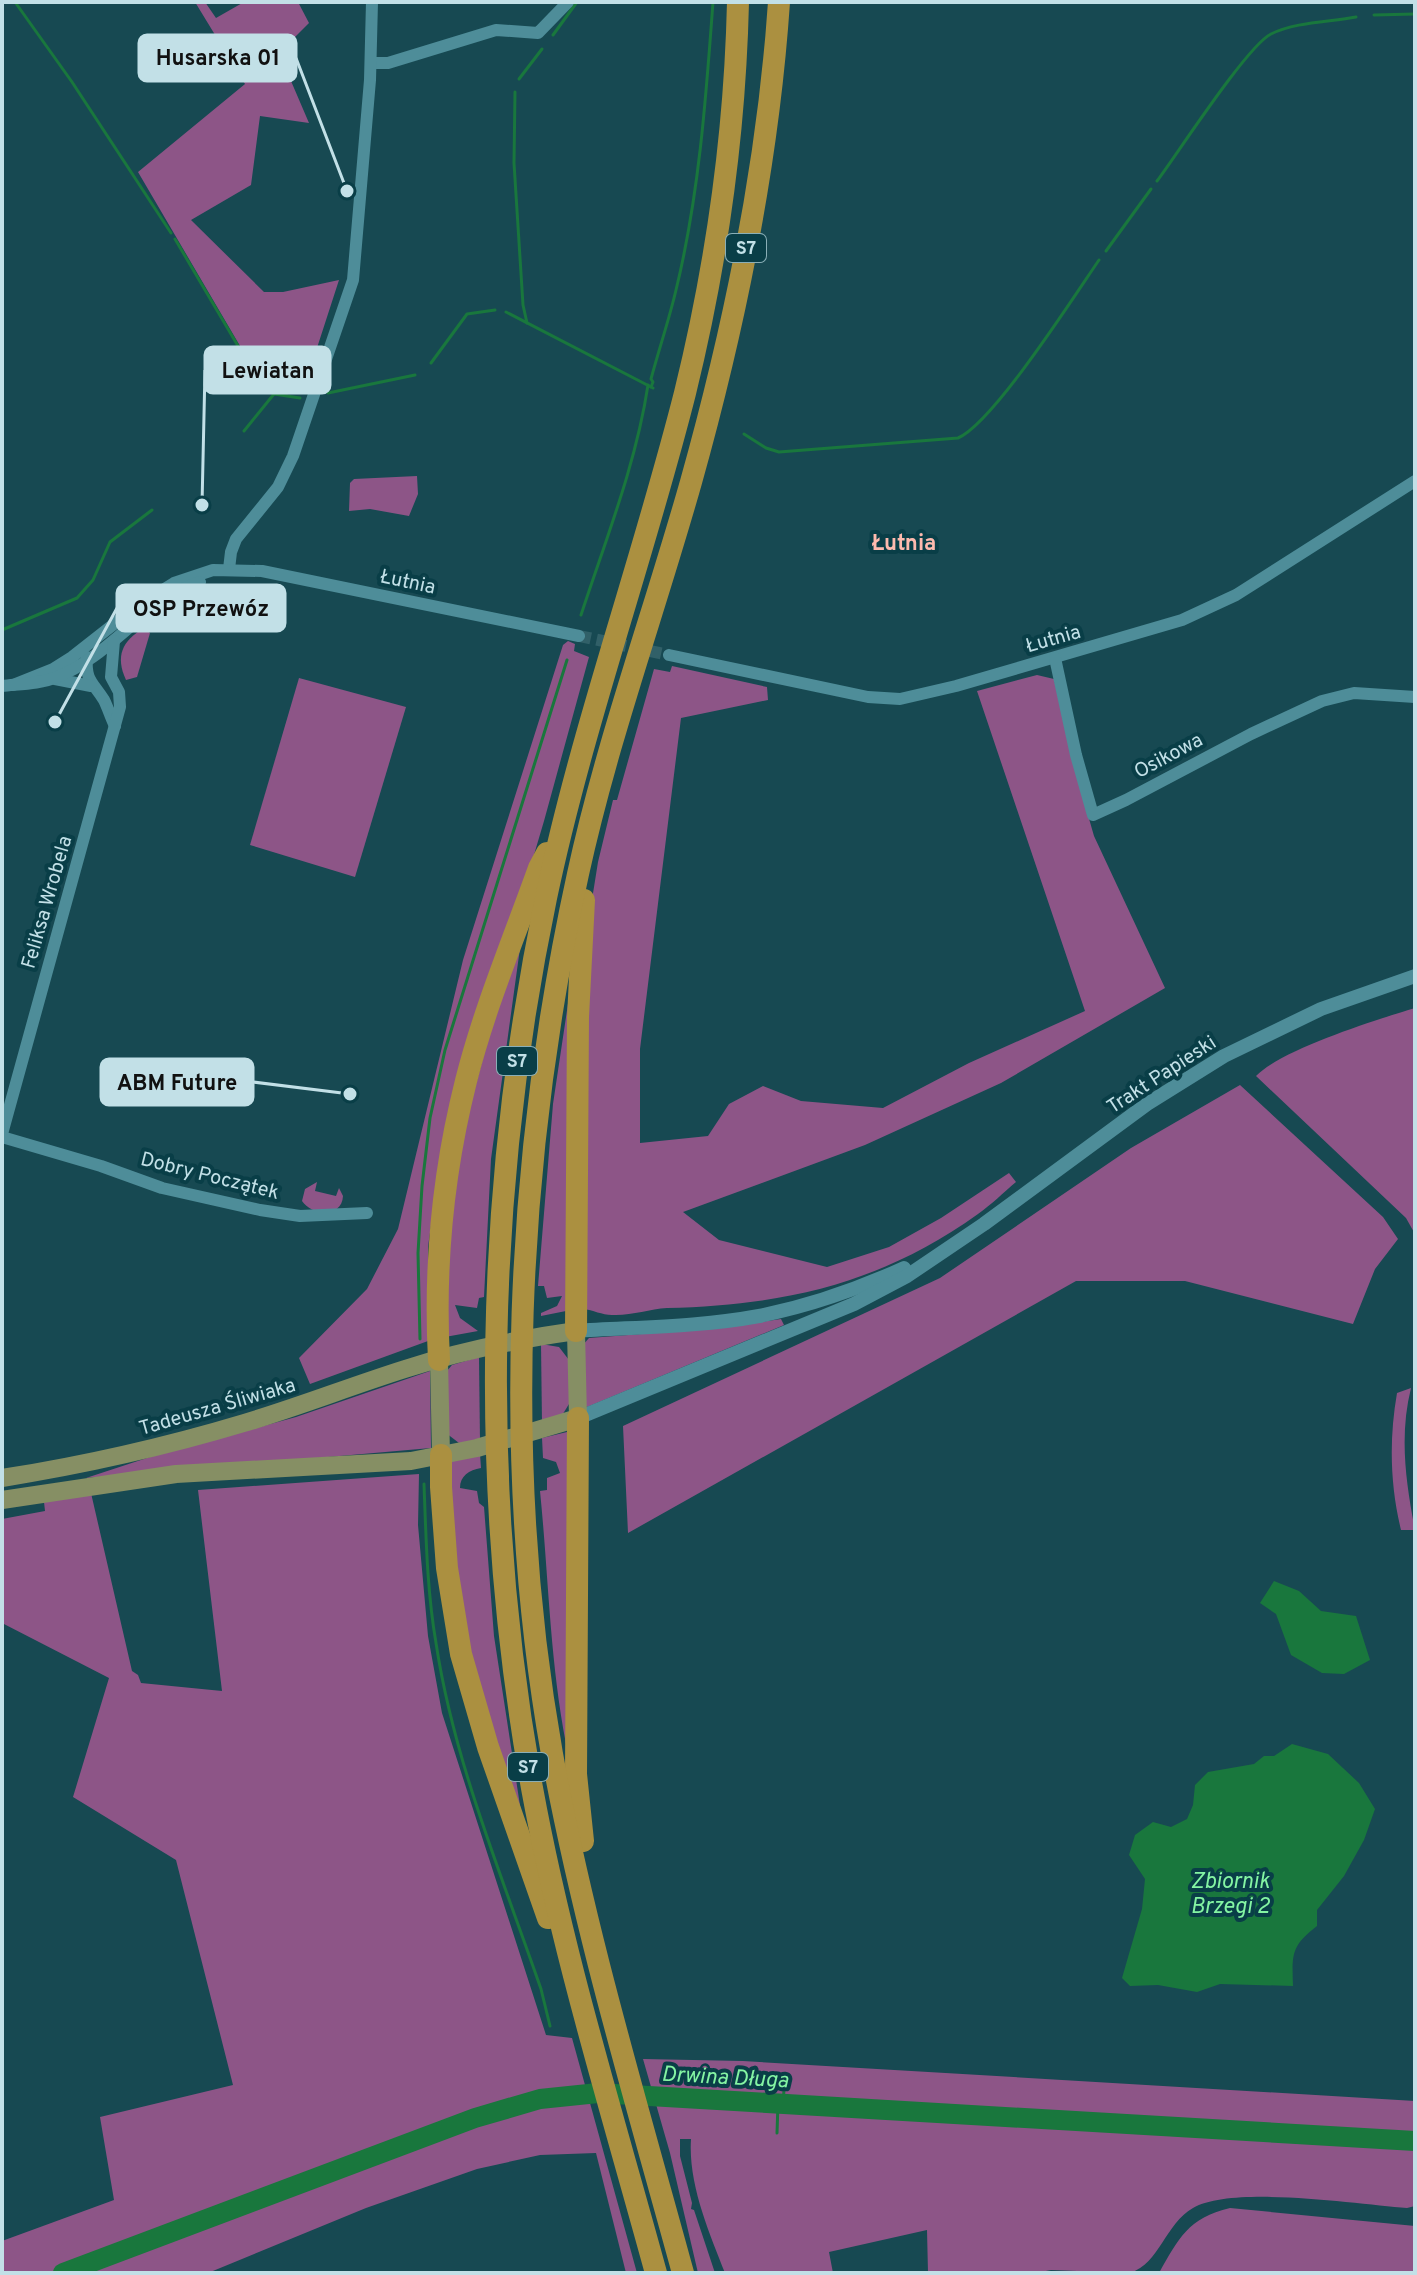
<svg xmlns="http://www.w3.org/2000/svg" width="1417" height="2275" viewBox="0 0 1417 2275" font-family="Overpass,sans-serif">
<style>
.green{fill:#8d5587}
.water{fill:#19773d}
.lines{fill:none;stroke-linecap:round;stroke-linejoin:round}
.stream{stroke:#19773d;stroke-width:3}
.river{stroke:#19773d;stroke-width:20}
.minor-tunnel{stroke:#316068;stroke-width:12;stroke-dasharray:12 6;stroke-linecap:butt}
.minor{stroke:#4e8d99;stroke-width:12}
.tertiary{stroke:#4e8d99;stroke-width:14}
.primary{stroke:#868f64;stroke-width:18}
.motorway{stroke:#ab9040;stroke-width:22}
.labels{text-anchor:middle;stroke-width:8;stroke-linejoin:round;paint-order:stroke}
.shield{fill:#093e47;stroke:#8aafb7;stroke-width:2}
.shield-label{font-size:18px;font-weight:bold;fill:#c2e0e7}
.street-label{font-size:20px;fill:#c2e0e7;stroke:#093e47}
.neighbourhood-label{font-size:22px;font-weight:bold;fill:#fdbaae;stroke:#093e47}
.water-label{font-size:22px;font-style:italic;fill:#84f5a3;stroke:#093e47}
.leader{fill:none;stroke:#c2e0e7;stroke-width:3}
.callout-dot{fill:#c2e0e7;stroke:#093e47;stroke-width:3}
.callout{fill:#c2e0e7;stroke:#c2e0e7;stroke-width:3}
.callout-label{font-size:22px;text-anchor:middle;font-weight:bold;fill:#111}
</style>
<rect width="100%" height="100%" fill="#174952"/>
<g class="green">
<path d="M195,2H205L216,18L244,2H298L309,23L279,53L309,123L260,116L251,185L191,220L264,292H283L339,280L304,388C288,400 271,393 260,380L138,172L245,84Z"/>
<polygon points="417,476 418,494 409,516 370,509 349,511 350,483 354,479"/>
<path d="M144,628L150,633L137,677L126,680C115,656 122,641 144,628Z"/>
<polygon points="568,641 575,644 574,651 589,657 544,821 437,1182 428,1247 428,1341 310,1384 299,1358 367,1289 398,1229 463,960 563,645"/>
<path d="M672,666L767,687L768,700L681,718L640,1049V1143L708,1136L729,1104L763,1086L801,1101L883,1108L969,1063L1085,1011L977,691L1037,675L1054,679L1075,770L1094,836L1165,988L1001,1083L865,1145L683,1212L719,1240L827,1267L889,1247L941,1218L1009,1173L1016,1182C1003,1193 992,1204 978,1214C880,1284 785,1305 667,1308C649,1309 631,1316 612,1315C602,1315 593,1310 583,1309L590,912L598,862L613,800H617L654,669L670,672Z"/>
<polygon points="299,678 406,707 355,877 250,845"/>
<polygon points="521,941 491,1159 484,1297 479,1298 477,1308 455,1305 460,1318 478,1331 445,1337 453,1169 490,1032"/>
<polygon points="572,977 571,1310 541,1316 541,1313 557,1306 562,1296 547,1298 544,1286 538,1286 553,1104"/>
<path d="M1415,1008V1234L1406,1218L1256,1076C1282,1049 1376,1020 1415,1008Z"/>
<polygon points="1240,1085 1383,1217 1398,1239 1375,1269 1353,1324 1185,1281 1076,1281 628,1533 623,1426 940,1278 1131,1148"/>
<path d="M317,1182L315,1191L336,1196L339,1188L343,1196C342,1218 312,1216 302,1201L305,1189Z"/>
<polygon points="781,1319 784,1325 587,1407 582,1405 582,1346 589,1338 720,1328"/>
<polygon points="541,1344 559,1347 569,1360 569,1404 561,1417 542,1424"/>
<polygon points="479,1357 480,1442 459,1443 446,1433 446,1372 452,1365"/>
<polygon points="430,1371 431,1448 86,1478 153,1456 296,1417"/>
<path d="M1411,1388C1399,1436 1406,1483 1415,1530H1401C1390,1485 1389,1439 1397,1393Z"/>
<path d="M567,1432L569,1758C550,1670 549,1580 540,1491L547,1490V1478L560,1473L556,1462L543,1458L542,1438Z"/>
<path d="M480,1454L481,1468C469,1470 460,1476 460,1488L477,1491L479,1503L484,1507L494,1636L523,1825L504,1773L457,1607L448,1462Z"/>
<polygon points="419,1474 418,1525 428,1636 442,1713 546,2035 572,2038 637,2273 626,2273 596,2153 540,2155 477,2169 366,2208 208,2273 2,2273 2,2241 114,2200 100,2117 233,2085 176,1860 73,1797 109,1678 2,1623 2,1519 45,1511 44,1502 91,1493 132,1671 138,1675 141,1683 222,1691 198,1490"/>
<path d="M643,2059L743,2061L1415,2101V2206L1407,2208C1357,2204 1233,2185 1193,2208C1165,2224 1160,2263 1130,2273L1051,2270L1035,2273H928L927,2230L829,2252L833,2273H725C709,2232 688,2184 691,2139H680V2156L692,2203L691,2209L694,2210L715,2273H698L670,2153Z"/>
<path d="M1230,2208L1415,2226V2273H1159C1179,2238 1188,2218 1230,2208Z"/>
</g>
<g class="water">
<polygon points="1274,1581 1299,1591 1321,1611 1356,1616 1370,1660 1344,1674 1322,1673 1291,1655 1276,1614 1260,1603"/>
<path d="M1292,1744L1328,1754L1359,1783L1375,1809L1364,1840L1344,1876L1317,1910V1926C1291,1946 1292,1954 1293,1986L1220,1984L1197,1992L1158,1985L1130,1986L1122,1978L1142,1909L1145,1879L1129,1855L1135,1835L1153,1822L1171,1827L1187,1819L1193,1805L1195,1785L1208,1772L1254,1764L1264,1756H1274Z"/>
</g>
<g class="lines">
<g class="stream">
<polyline points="15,2 72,82 171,233"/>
<polyline points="2,3 6,2"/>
<polyline points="1374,15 1415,14"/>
<polyline points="553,35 577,2"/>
<polyline points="519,79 542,49"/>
<polyline points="515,92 514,163 523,305 527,323"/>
<path d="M1157,181C1178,153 1247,46 1271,34C1295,22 1329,22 1356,17"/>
<polyline points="175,239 261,385 274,394 300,398"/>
<polyline points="1106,251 1151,189"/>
<polyline points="506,312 653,388"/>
<polyline points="431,363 467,314 495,310"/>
<path d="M651,387L653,382L651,379C659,349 669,320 676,290C699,196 706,98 713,2"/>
<polyline points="328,393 415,375"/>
<polyline points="244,431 274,394"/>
<path d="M744,434L766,448L779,452L958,438C993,423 1073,298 1099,260"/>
<path d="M581,615C606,539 636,464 648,385"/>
<polyline points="2,630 77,598 93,580 110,542 152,510"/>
<polyline points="420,1339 418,1253 422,1186 430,1118 445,1050 567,660"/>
<path d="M424,1484C426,1537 427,1591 436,1643C454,1762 502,1876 541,1989L550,2026"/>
<polyline points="783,2103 784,2090"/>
<polyline points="777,2133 778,2103"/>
</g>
<polyline class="river" points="63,2273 475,2118 540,2099 598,2093 1415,2141"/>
<polyline class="minor-tunnel" points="579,636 669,655"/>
<g class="minor">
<polyline points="371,63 388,63 496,30 538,33 568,2"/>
<polyline points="229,569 231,552 236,539 278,487 293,456 353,280 370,80 372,2"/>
<polyline points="669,655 868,697 900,699 956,686 1182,620 1236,595 1415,481"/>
<path d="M87,657C85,681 93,682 104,700C108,708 111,718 115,726"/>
<polyline points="1055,658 1076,755 1093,815 1126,800 1251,734 1322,701 1354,693 1415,697"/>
<polyline points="55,679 91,686"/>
<polyline points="13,685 53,669 72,657 137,606 174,583 213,570 262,571 579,636"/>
<path d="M2,686C20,684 40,684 57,677C111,656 145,600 200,582"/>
<polyline points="2,1134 120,707 119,692 111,677 114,641"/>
<polyline points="2,1137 101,1166 162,1188 260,1210 300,1216 367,1213"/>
</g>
<g class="tertiary">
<path d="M576,1331C637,1327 700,1327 759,1316C809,1306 858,1289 904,1268"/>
<polyline points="578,1418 854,1304 907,1276 984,1224 1147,1104 1224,1056 1321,1009 1415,976"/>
</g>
<g class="primary">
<polyline points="439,1360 441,1455"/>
<path d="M2,1478C84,1465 164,1447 244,1423C298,1407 351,1386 405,1369C460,1351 519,1339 576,1331L578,1418L477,1448L411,1461L176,1474L2,1500"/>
</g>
<g class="motorway">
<polyline points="576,1331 578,1017 584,900"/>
<path d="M439,1360C434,1266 443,1172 466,1081C484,1009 514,938 539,868L547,853"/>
<polyline points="578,1418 576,1774 583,1841"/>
<polyline points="441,1455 441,1487 447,1568 461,1654 488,1747 548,1918"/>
<path d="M656,2273C612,2112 562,1952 532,1788C479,1494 485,1191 546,898C582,727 642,563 685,393C716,267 735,133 738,2"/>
<path d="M683,2273C636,2101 584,1929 552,1754C501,1467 516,1157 578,874C607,741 654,613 691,482C735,325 768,165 779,2"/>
</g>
</g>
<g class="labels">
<g class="shield">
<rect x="726" y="234" width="40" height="28" rx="6"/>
<rect x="497" y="1047" width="40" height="28" rx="6"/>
<rect x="508" y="1753" width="40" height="28" rx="6"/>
</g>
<g class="shield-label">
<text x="746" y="254">S7</text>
<text x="517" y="1067">S7</text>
<text x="528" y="1773">S7</text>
</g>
<g class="street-label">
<text transform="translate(408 581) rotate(12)" y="7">Łutnia</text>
<text transform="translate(1053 638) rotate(-16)" y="7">Łutnia</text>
<text transform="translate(1168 755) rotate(-28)" y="7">Osikowa</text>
<text transform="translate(46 902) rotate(-74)" y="7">Feliksa Wrobela</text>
<text transform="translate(1161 1074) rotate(-33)" y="7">Trakt Papieski</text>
<text transform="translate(210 1175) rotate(14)" y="7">Dobry Początek</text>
<text transform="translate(217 1406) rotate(-16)" y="7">Tadeusza Śliwiaka</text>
</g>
<g class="neighbourhood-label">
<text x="904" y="550">Łutnia</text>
</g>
<g class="water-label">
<text x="1230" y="1888">Zbiornik<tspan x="1230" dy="25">Brzegi 2</tspan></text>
<text transform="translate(725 2076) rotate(3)" y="8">Drwina Długa</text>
</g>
</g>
<path class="leader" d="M347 191L296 58M202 505L205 370M55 722L117 608M350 1094L253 1082"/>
<g class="callout-dot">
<circle cx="347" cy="191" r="8"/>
<circle cx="202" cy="505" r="8"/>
<circle cx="55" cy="722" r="8"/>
<circle cx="350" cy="1094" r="8"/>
</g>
<g class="callout">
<rect x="139" y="35" width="157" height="46" rx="8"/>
<rect x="205" y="347" width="125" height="46" rx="8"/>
<rect x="117" y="585" width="168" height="46" rx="8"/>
<rect x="101" y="1059" width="152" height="46" rx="8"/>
</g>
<g class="callout-label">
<text x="218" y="65">Husarska 01</text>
<text x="268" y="378">Lewiatan</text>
<text x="201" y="616">OSP Przewóz</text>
<text x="177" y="1090">ABM Future</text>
</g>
<rect width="1417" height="2275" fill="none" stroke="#c2e0e7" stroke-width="8"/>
</svg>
